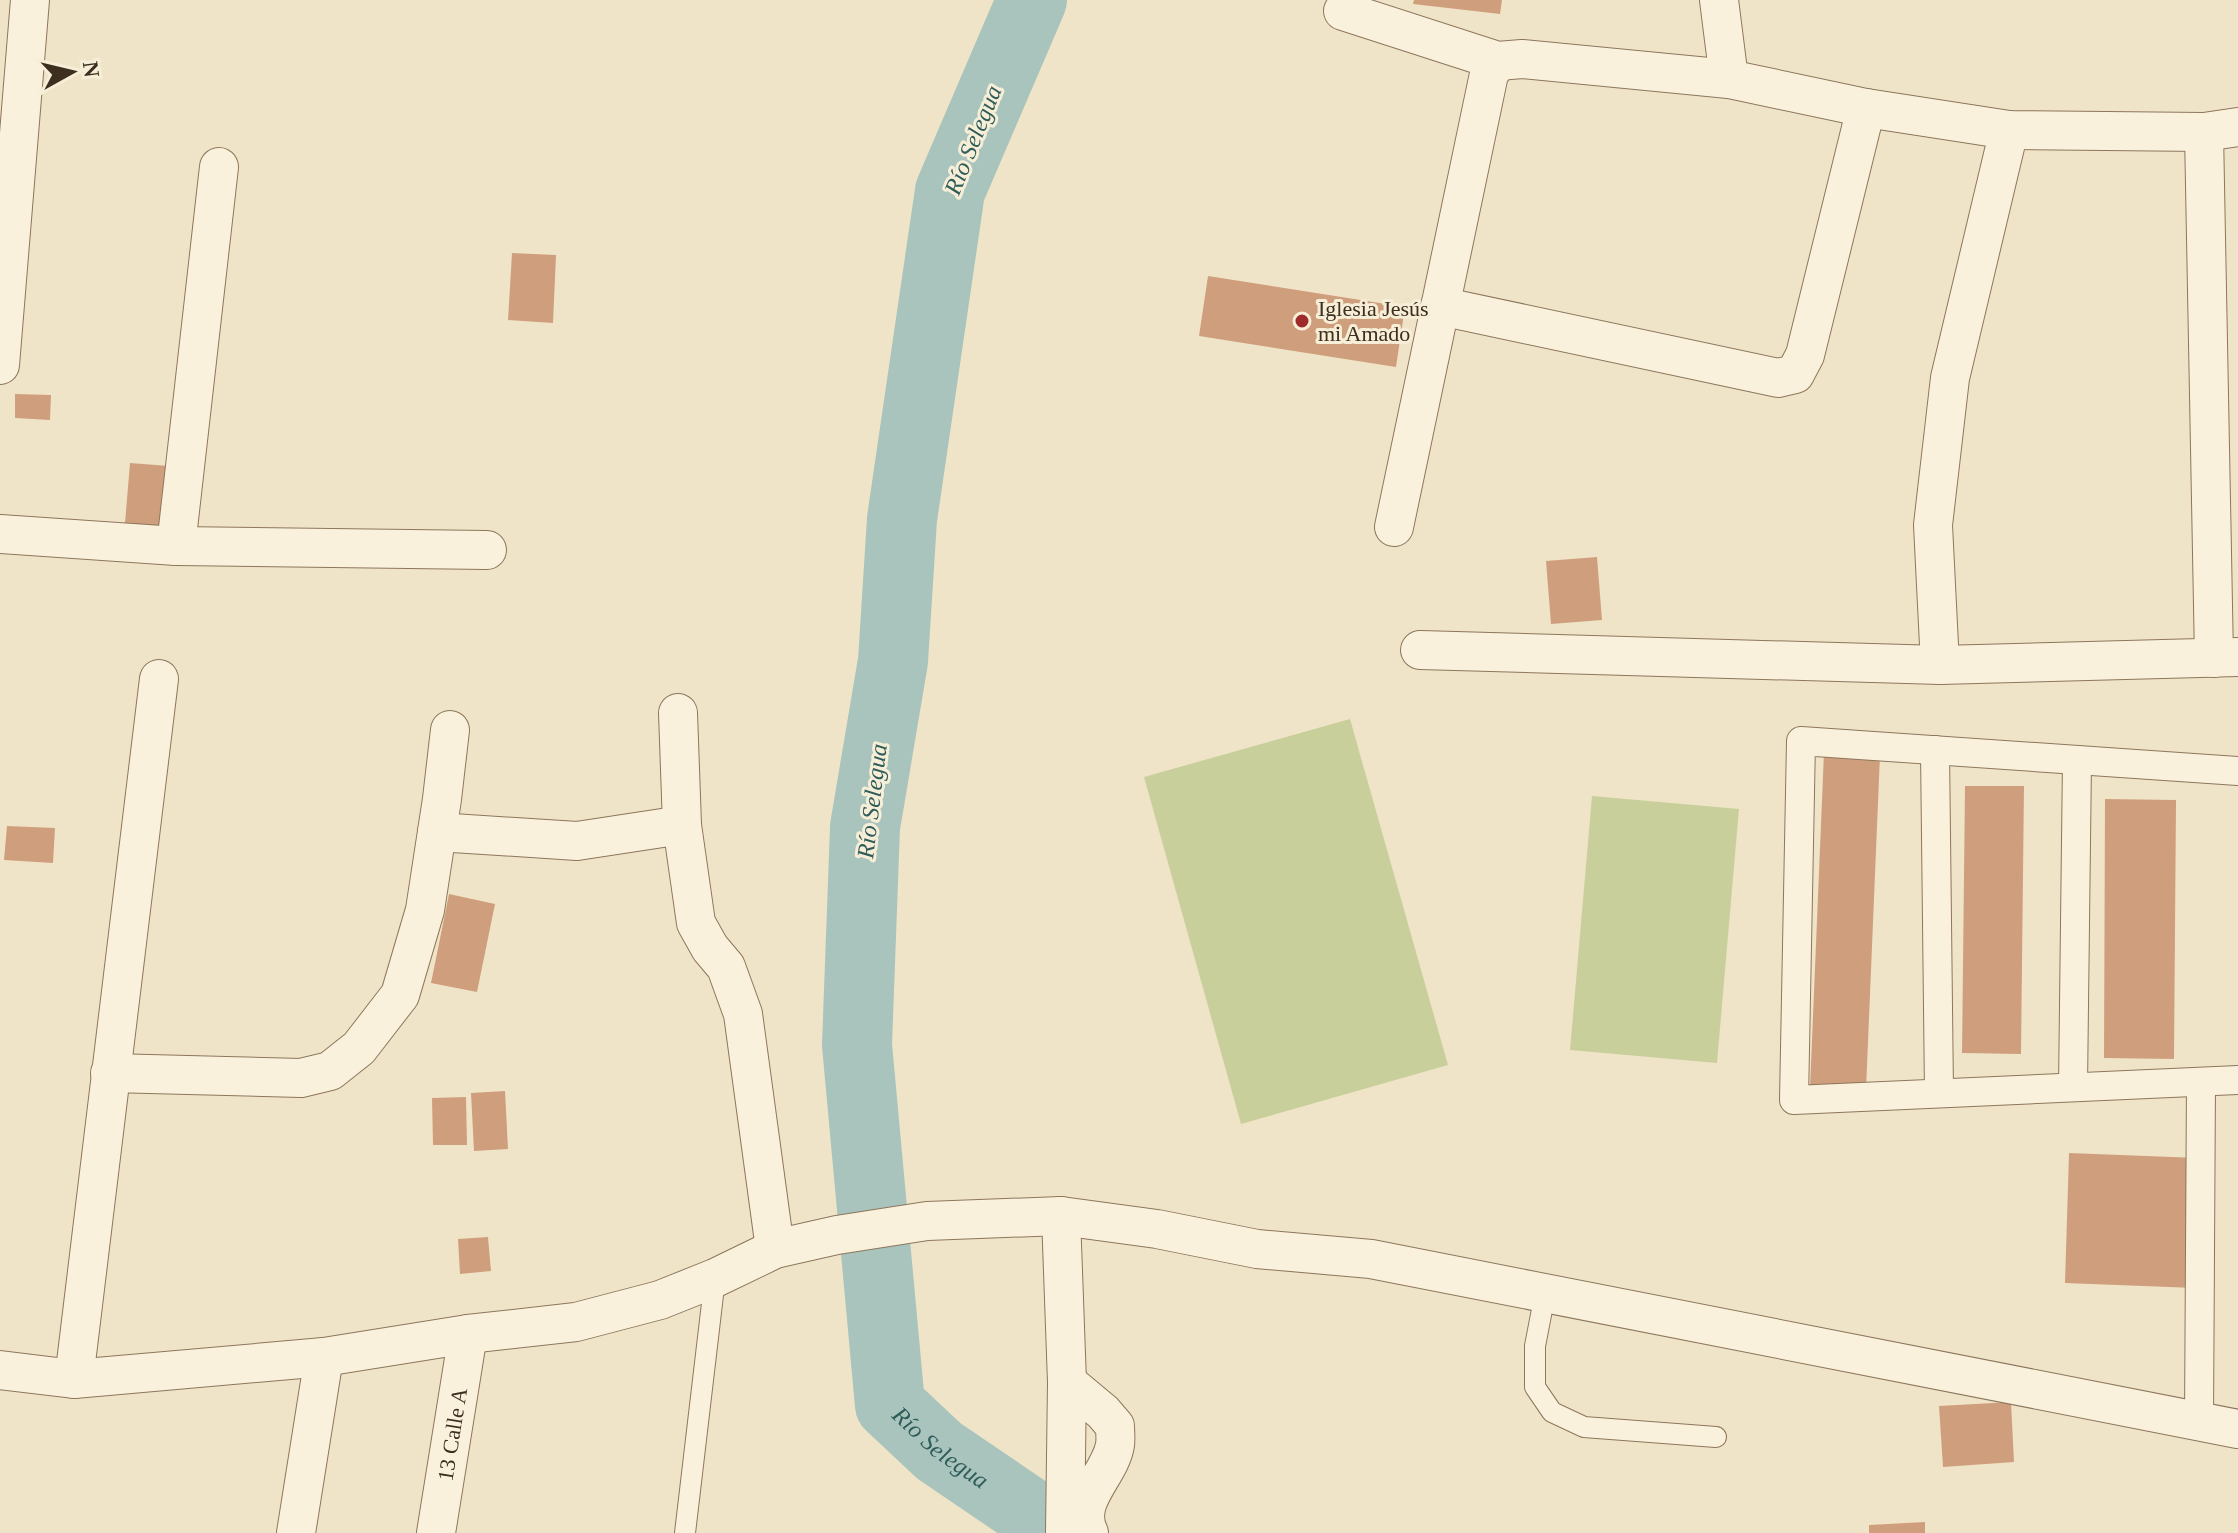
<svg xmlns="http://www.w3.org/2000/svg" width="2238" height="1533" viewBox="0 0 2238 1533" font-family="'Times New Roman',serif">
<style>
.green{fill:#c9cf9b}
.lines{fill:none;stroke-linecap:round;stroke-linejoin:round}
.river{stroke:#a9c4bc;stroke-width:70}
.building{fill:#cf9f7d}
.service-casing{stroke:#8d765c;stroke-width:22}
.pedestrian-casing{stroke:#8d765c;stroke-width:30}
.minor-casing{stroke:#8d765c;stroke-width:40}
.service{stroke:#faf1dc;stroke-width:20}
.pedestrian{stroke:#faf1dc;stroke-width:28}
.minor{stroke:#faf1dc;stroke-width:38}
.poi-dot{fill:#9e2a2b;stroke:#f7eed8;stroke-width:3}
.labels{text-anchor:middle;stroke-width:6;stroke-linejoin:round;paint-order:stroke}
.poi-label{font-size:22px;fill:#3d2e20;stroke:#f7eed8;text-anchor:start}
.street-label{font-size:22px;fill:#3d2e20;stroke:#f7eed8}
.water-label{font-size:24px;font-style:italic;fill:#2f5d5a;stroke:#f7eed8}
</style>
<rect width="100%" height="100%" fill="#f0e4c8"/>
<g class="green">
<polygon points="1350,719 1448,1065 1241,1124 1144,777"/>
<polygon points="1592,796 1739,809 1717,1063 1570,1050"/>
</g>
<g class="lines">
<path class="river" id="s1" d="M1032,0L950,191L902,519L893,661L865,827L857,1045L890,1405L939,1451L1042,1521L1065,1533"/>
</g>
<g class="building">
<polygon points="1414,0 1502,0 1500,14 1413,4"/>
<polygon points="512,253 556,255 553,323 508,320"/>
<polygon points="1208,276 1405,307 1396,367 1199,336"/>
<polygon points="15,394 51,395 50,420 15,418"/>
<polygon points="130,463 169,466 164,527 125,523"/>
<polygon points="1597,557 1602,620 1551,624 1546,561"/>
<polygon points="1824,752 1880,755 1866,1090 1810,1088"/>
<polygon points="1965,786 2024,786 2021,1054 1962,1053"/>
<polygon points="2105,799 2176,800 2174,1059 2104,1058"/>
<polygon points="7,826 55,828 53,863 4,860"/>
<polygon points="449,894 495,904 477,992 431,983"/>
<polygon points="505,1091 508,1149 474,1151 471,1093"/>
<polygon points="466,1097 467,1145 433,1145 432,1098"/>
<polygon points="2069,1153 2198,1158 2195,1288 2065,1283"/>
<polygon points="488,1237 491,1271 460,1274 458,1239"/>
<polygon points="2011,1402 2014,1462 1943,1467 1939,1406"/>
<polygon points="1925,1522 1925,1533 1869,1533 1869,1525"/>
</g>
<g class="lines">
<g class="service-casing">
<g id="service">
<polyline points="1545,1294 1535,1346 1535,1387 1552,1412 1584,1427 1716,1437"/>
<polyline points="685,1533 715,1278"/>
</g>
</g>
<g class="pedestrian-casing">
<g id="pedestrian">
<polyline points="1935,750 1939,1093"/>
<polyline points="2238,771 1801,741 1794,1100 2238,1080"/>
<polyline points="2073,1087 2077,760"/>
<polyline points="2199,1421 2201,1082"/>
</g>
</g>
<g class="minor-casing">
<g id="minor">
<polyline points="1719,0 1729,79"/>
<polyline points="1343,11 1498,61 1522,59 1729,79 1866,108 2009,130 2204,132 2238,127"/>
<polyline points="2204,132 2214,658"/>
<polyline points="1440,306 1778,378 1795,374 1805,355 1866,108"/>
<polyline points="0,365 30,0"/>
<polyline points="1394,527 1489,74 1498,61"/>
<polyline points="0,534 176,546 487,550"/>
<polyline points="176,546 219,167"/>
<polyline points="1420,650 1940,665 2238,657"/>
<polyline points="1940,665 1933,525 1950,378 2009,130"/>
<polyline points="678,713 682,825"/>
<polyline points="437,832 577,841 682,825 696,923 710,948 726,967 743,1014 775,1249"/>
<polyline points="110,1073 301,1078 330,1071 359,1048 400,995 425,910 442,799 450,730"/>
<polyline points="1061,1216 1067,1382 1065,1533"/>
<polyline points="0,1370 74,1379 324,1357 468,1334 576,1322 660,1300 715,1278 775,1249 837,1235 927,1221 1061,1216 1157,1229 1257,1249 1371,1259 2238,1429"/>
<polyline points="74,1379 159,679"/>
<path d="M1067,1382L1103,1412L1115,1426C1115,1432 1116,1439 1115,1445C1110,1475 1073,1501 1089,1533"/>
<polyline points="296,1533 324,1357"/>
<path id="s2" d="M436,1533L468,1334"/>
</g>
</g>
<use href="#service" class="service"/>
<use href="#pedestrian" class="pedestrian"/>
<use href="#minor" class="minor"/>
</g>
<circle class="poi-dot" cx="1302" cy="321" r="8"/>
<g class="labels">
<g class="poi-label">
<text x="1318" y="316">Iglesia Jesús<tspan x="1318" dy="25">mi Amado</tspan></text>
</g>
<g class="street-label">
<text dy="8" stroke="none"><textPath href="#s2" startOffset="100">13 Calle A</textPath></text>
</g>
<g class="water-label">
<text transform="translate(973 140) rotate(-68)" y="8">Río Selegua</text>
<text transform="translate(872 801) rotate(-83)" y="8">Río Selegua</text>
<text dy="8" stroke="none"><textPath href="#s1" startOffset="1496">Río Selegua</textPath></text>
</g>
</g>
<g transform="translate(72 72) rotate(82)" stroke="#f7eed8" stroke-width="6" paint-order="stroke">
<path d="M0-6L14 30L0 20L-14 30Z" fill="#3d2e20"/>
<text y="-12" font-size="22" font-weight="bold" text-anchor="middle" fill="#3d2e20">N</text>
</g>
</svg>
